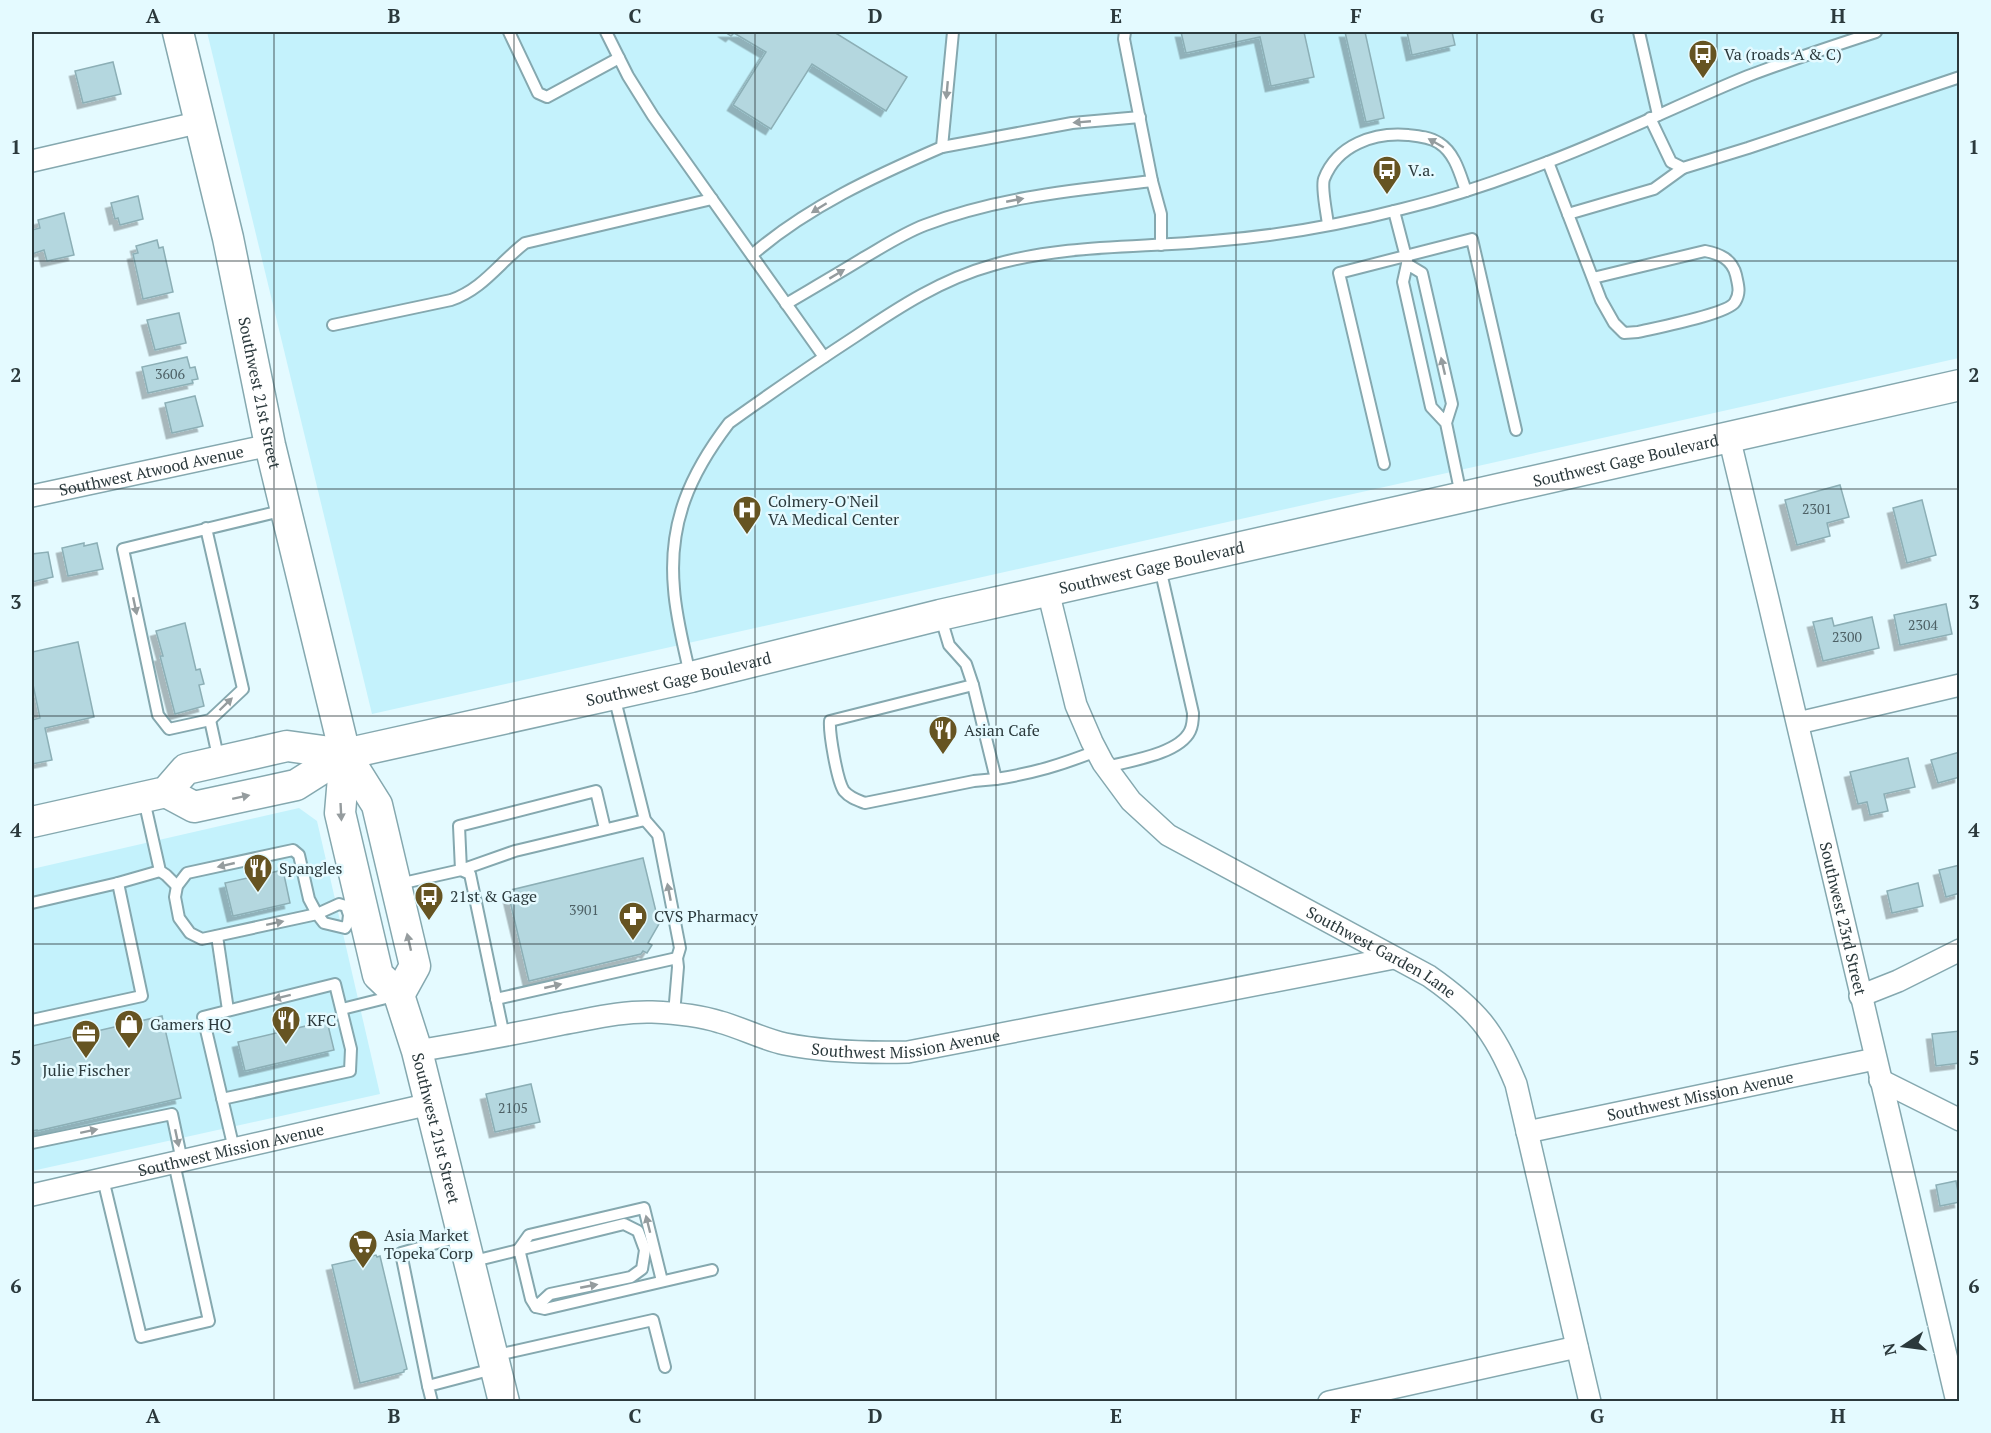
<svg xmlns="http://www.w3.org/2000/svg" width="1991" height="1433" viewBox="0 0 1991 1433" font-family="'PT Serif',serif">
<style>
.built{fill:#c4f2fc}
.building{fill:#b4d7df;stroke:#8cafb6;stroke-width:1.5;filter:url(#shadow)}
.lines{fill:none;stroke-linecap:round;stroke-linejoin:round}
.service-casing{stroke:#85a8af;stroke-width:14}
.minor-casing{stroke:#85a8af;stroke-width:24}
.secondary-casing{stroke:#85a8af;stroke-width:33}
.service{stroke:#fff;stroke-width:10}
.minor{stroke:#fff;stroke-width:21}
.secondary{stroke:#fff;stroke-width:30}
.oneway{fill:#959c9e}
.grid{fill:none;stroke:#2b393c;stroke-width:1.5;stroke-opacity:0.55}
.labels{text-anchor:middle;stroke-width:5;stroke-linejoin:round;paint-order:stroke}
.number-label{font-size:14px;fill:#4d6065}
.poi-label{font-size:16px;fill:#2b393c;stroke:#e4faff;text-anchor:start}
.street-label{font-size:16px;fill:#2b393c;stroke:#e4faff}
.neatline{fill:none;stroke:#2b393c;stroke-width:2}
.grid-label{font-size:20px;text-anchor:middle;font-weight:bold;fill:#2b393c}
</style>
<defs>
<filter id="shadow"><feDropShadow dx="-5.5" dy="5.5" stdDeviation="0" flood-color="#0004"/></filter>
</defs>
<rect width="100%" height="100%" fill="#e4faff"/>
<g class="built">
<polygon points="207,32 1959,32 1959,358 372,714"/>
<polygon points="299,808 317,821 380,1094 32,1171 32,869"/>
</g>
<g class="building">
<polygon points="725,32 834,32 907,77 886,111 812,64 771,129 733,105 766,52 734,33 731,36"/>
<polygon points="1181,32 1304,32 1314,77 1271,86 1260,37 1186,53"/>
<polygon points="1345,32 1365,32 1384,118 1366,122"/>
<polygon points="1407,32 1452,32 1455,45 1412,55"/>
<polygon points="113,62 121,94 83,103 75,71"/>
<polygon points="138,196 143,219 120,225 118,218 115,219 111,203"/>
<polygon points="64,213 74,255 47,261 44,250 32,254 32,230 40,228 38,220"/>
<polygon points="157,240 159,248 163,247 173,292 143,299 133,254 138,253 136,246"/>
<polygon points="179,313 186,343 155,350 147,320"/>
<polygon points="187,357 190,368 195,367 198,379 192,380 193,383 148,393 142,367"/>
<polygon points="195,396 203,426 172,433 165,403"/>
<polygon points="1840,485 1849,517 1827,523 1830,536 1797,545 1785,500"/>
<polygon points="1922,500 1936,555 1907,563 1893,508"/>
<polygon points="84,543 84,546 97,543 103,569 68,576 62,548"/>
<polygon points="48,552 53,577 32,582 32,554"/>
<polygon points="1946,604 1952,634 1900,645 1894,615"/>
<polygon points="1872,617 1879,648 1823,661 1813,622 1832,618 1834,626"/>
<polygon points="185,623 196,670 200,669 204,684 199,685 204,706 175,714 160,656 163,656 156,631"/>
<polygon points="78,642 94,717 45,728 52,760 32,764 32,720 40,718 32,680 32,652"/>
<polygon points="1960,752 1960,777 1938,783 1931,760"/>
<polygon points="1908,758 1915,787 1884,794 1888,811 1870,815 1867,802 1858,804 1850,772"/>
<polygon points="643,858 659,924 648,943 652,945 647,953 643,951 641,954 529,981 509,897 511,890"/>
<polygon points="1960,865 1960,893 1946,897 1939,870"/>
<polygon points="283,870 290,903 233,916 225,883"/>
<polygon points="1918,883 1923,906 1892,913 1887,891"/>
<polygon points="162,1016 181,1098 37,1131 37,1130 32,1131 32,1046"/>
<polygon points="327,1021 334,1050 245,1071 238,1042"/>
<polygon points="1960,1031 1960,1063 1936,1066 1932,1034"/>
<polygon points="531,1084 540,1122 495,1132 486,1094"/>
<polygon points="1956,1181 1960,1202 1940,1206 1936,1185"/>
<polygon points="376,1255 377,1257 380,1256 407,1369 404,1370 404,1372 360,1383 332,1265"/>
</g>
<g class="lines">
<g class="service-casing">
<g id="service">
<polyline points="509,32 538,93 547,97 619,58"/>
<polyline points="606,32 628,76 653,116 824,357"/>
<polyline points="1125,32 1124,39 1152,181 1161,214 1161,245"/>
<polyline points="1639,32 1658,115"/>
<polyline points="1650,118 1671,162 1683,168 1748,148 1960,77"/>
<polyline points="942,147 1072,123 1140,117"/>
<path d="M1548,162L1601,300L1614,323L1624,333L1638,332C1655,328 1728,314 1735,302C1741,292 1738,285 1736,275C1732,259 1720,254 1705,251L1593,278"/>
<polyline points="1394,211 1407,261"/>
<polyline points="1568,214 1654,189 1683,168"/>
<path d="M1328,225C1327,214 1321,188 1324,179C1337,145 1374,132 1408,135C1418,136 1430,137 1439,143C1455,153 1460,174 1466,191"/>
<path d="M752,255C807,207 875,176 942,147L953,32"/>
<path d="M786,304C813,288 839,273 865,257C884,246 904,233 925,225C998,197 1076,190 1152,181"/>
<path d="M333,325L451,300C483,289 499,263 525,243L712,199"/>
<polyline points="1446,423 1431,407 1403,282 1407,264 1422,273 1452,404 1446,423 1461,495"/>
<polyline points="1384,464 1339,273 1472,239 1516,430"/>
<polyline points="206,528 243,689 210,720 169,729 158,715 123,549 285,510"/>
<path d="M940,615L949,645L966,664L973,685L830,721C829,733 837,781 844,791C850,798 857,800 865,803L974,781L996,779"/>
<path d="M690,675C684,647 676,618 674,589C668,523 690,474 729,423C771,393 813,364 856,336C899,307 942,279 993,265C1064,244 1140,248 1213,241C1277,236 1340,225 1402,209C1448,198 1493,183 1537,166C1609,140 1677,105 1748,76C1790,60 1833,46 1876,32"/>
<path d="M973,685L996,779C1034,773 1061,765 1096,751"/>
<polyline points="210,720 219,761"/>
<path d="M1106,767C1129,761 1179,754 1190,731C1193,725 1193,719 1193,713L1160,568"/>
<polyline points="144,800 160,871 166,875 177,886"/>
<polyline points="605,829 596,791 459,826 461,870 515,851 645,820"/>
<polyline points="399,884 461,870 470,874 504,1036"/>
<polyline points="32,903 118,883 160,871"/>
<polyline points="349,915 346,906 339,904 317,914 309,899 299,855 293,850 187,873 177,886 175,897 179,918 190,933 202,939 317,914 324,923 345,928 348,923 349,915"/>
<polyline points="217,936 228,1010"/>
<polyline points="496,999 677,958 680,948 658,835 645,820 614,696"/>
<polyline points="342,1009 394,996"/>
<polyline points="674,1014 678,967 677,958"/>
<polyline points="32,1020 142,996 118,883"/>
<polyline points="222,1099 350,1071 351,1049 335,984 203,1017 234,1149"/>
<polyline points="32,1143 172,1114 182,1161"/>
<polyline points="103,1179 141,1337 209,1321 174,1163"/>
<polyline points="470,1262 624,1224 638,1231 645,1250 642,1269 631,1277 550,1294 536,1307"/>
<polyline points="662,1281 644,1208 529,1235 519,1249 531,1299 536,1307 545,1309 712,1270"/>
<polyline points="493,1356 653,1320 665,1367"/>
<polyline points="428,1386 401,1253 462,1236"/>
<polyline points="432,1402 428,1386 493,1369"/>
</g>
</g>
<g class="minor-casing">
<g id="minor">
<polyline points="32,161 201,122"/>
<path id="s1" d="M1729,437C1807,758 1880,1080 1957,1402"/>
<path id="s2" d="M32,496L270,445"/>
<path id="s3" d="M1048,591L1076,705L1092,742L1103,763L1131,801L1168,835L1429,976C1476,1009 1494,1030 1516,1084L1590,1402"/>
<polyline points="1798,723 1960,685"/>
<polyline points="1860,996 1898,981 1960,950"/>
<path id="s4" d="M417,1051C466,1043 514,1034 562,1024C591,1019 622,1011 652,1012C675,1013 698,1015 720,1022C742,1028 762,1039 785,1044C826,1052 866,1053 908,1052L1394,958"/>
<polyline points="1880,1080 1960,1120"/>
<path id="s5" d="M1527,1132L1875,1059"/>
<path id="s6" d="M32,1195L430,1104"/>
<polyline points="1329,1402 1577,1347"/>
</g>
</g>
<g class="secondary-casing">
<g id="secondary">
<path id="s7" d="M178,32L228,238L270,445L345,754L377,805L415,966L399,995"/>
<path id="s8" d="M345,754L340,813L378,975L399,995L417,1051L504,1402"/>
<path id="s9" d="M166,792L194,807L296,785L345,754L691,677L940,615L1960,385"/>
<polyline points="32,822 166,792 186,769 287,746 345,754"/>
</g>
</g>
<use href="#service" class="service"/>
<use href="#minor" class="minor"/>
<use href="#secondary" class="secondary"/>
</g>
<defs><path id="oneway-solid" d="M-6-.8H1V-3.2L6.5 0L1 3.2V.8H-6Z" transform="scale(1.5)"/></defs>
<g class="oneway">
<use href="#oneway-solid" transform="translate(947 90) rotate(95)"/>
<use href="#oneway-solid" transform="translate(1082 122) rotate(175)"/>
<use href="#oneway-solid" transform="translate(1436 143) rotate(-150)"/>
<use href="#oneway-solid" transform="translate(1015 200) rotate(-11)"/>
<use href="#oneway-solid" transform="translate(819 208) rotate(148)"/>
<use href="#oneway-solid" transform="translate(837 274) rotate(-31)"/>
<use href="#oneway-solid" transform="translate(1443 366) rotate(-103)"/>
<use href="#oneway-solid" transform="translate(135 606) rotate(78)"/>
<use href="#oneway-solid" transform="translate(226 704) rotate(-44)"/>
<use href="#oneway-solid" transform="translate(241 797) rotate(-12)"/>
<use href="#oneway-solid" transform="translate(341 812) rotate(87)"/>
<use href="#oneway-solid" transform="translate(226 865) rotate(167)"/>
<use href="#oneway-solid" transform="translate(669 892) rotate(-101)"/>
<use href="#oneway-solid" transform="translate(275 923) rotate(-12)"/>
<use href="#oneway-solid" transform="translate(409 942) rotate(-103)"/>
<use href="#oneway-solid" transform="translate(553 986) rotate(-13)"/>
<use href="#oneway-solid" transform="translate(282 997) rotate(166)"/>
<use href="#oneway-solid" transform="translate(89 1131) rotate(-12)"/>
<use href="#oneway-solid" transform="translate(177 1138) rotate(78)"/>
<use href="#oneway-solid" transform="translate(648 1224) rotate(-104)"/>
<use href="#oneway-solid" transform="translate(589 1286) rotate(-11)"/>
</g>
<path class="grid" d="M274,32V1402M514,32V1402M755,32V1402M996,32V1402M1236,32V1402M1477,32V1402M1717,32V1402M32,261H1960M32,489H1960M32,716H1960M32,944H1960M32,1172H1960"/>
<defs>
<g id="bus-pin" transform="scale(1.5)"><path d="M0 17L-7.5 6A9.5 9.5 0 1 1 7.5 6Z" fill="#665422" stroke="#e4faff"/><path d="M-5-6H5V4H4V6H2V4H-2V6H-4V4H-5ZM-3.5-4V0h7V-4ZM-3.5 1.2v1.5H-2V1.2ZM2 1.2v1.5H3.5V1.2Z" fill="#fff"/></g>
<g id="hospital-pin" transform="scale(1.5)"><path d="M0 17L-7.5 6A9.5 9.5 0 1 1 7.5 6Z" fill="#665422" stroke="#e4faff"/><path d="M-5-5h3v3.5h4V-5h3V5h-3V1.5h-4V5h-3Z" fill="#fff"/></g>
<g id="restaurant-pin" transform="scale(1.5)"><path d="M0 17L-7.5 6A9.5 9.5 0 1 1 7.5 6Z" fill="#665422" stroke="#e4faff"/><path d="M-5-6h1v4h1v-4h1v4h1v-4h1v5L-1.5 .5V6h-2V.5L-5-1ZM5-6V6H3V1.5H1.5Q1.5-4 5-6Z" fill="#fff"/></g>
<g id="pharmacy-pin" transform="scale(1.5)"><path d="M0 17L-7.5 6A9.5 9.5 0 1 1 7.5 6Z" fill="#665422" stroke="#e4faff"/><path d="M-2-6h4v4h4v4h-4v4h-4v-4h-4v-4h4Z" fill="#fff"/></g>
<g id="shop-pin" transform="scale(1.5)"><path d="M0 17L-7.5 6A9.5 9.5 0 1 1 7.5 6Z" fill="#665422" stroke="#e4faff"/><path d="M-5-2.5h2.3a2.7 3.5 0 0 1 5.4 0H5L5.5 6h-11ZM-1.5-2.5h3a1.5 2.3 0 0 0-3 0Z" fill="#fff"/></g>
<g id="office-pin" transform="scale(1.5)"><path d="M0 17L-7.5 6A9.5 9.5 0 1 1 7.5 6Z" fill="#665422" stroke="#e4faff"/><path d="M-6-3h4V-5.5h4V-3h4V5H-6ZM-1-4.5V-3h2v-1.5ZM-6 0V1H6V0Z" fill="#fff"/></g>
<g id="supermarket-pin" transform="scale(1.5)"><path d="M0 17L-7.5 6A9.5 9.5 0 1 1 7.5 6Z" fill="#665422" stroke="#e4faff"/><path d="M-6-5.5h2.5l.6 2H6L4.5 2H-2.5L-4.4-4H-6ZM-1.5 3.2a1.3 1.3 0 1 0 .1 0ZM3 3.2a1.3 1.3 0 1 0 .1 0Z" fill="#fff"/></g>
</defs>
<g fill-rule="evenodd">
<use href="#bus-pin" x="1703" y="54"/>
<use href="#bus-pin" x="1387" y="170"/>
<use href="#hospital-pin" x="747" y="510"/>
<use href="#restaurant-pin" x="943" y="730"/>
<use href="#restaurant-pin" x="258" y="868"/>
<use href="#bus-pin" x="429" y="896"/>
<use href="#pharmacy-pin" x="633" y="916"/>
<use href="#restaurant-pin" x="286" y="1020"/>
<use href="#shop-pin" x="129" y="1024"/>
<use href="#office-pin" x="86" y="1034"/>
<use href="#supermarket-pin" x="363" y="1244"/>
</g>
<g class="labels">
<g class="number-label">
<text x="170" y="379">3606</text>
<text x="1817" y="514">2301</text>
<text x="1923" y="630">2304</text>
<text x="1847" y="642">2300</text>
<text x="584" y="915">3901</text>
<text x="513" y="1113">2105</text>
</g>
<g class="poi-label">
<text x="1724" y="60">Va (roads A &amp; C)</text>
<text x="1408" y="176">V.a.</text>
<text x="768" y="507">Colmery-O'Neil<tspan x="768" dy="18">VA Medical Center</tspan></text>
<text x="964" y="736">Asian Cafe</text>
<text x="279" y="874">Spangles</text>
<text x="450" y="902">21st &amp; Gage</text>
<text x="654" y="922">CVS Pharmacy</text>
<text x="307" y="1026">KFC</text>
<text x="150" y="1030">Gamers HQ</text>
<text x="86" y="1076" text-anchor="middle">Julie Fischer</text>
<text x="384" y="1241">Asia Market<tspan x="384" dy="18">Topeka Corp</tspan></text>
</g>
<g class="street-label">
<text dy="6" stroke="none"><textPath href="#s7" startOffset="370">Southwest 21st Street</textPath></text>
<text dy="6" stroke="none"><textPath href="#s9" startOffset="1508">Southwest Gage Boulevard</textPath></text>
<text dy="6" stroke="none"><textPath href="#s2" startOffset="122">Southwest Atwood Avenue</textPath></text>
<text dy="6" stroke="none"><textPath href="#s9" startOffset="1022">Southwest Gage Boulevard</textPath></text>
<text dy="6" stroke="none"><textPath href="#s9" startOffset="536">Southwest Gage Boulevard</textPath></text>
<text dy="6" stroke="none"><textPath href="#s1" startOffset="495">Southwest 23rd Street</textPath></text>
<text dy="6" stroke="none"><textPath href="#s3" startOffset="522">Southwest Garden Lane</textPath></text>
<text dy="6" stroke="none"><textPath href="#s4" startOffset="498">Southwest Mission Avenue</textPath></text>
<text dy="6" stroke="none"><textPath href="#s5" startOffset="177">Southwest Mission Avenue</textPath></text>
<text dy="6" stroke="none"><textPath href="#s8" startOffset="393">Southwest 21st Street</textPath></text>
<text dy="6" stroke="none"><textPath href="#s6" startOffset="204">Southwest Mission Avenue</textPath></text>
</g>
</g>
<rect width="1991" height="1433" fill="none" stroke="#e4faff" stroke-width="66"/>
<g transform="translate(1904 1346) rotate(257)" stroke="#e4faff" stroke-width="4.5" paint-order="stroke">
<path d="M0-4.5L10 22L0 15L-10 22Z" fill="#2b393c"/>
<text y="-9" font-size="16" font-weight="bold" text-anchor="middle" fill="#2b393c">N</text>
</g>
<rect x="33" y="33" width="1925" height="1367" class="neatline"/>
<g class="grid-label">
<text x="153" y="23">A</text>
<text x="394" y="23">B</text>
<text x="635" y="23">C</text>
<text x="875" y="23">D</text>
<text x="1116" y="23">E</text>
<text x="1356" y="23">F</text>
<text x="1597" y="23">G</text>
<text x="1838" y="23">H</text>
<text x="16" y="154">1</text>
<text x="1974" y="154">1</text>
<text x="16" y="382">2</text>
<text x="1974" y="382">2</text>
<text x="16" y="609">3</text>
<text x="1974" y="609">3</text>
<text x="16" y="837">4</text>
<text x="1974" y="837">4</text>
<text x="16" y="1065">5</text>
<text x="1974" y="1065">5</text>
<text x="16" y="1293">6</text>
<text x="1974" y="1293">6</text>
<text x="153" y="1423">A</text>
<text x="394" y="1423">B</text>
<text x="635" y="1423">C</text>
<text x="875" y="1423">D</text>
<text x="1116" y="1423">E</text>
<text x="1356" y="1423">F</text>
<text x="1597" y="1423">G</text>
<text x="1838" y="1423">H</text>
</g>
</svg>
